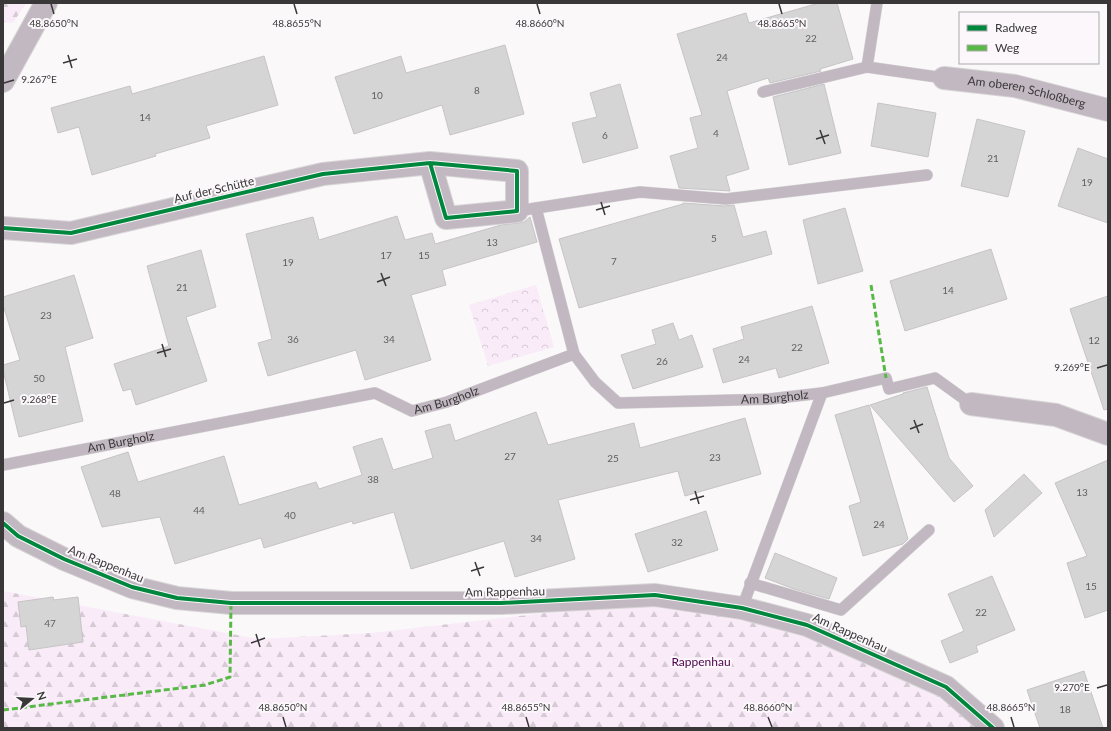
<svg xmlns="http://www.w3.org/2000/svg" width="1111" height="731" viewBox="0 0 1111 731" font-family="Lato,sans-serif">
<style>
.forest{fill:url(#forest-firs)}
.park{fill:url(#park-crowns)}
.building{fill:#d6d5d6;stroke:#c6c4c5}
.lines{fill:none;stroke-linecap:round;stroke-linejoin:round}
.service-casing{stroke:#d7d5d6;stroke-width:12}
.minor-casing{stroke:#d7d5d6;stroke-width:24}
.service{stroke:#c2b8c1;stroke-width:11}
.minor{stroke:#c2b8c1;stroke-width:22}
.quiet{stroke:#58b947;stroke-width:3;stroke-dasharray:6 3;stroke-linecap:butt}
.cycleway-casing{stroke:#fbf7fa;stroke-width:6}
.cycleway{stroke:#00873e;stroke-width:4}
.ticks{fill:none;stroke:#393738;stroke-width:1.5}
.labels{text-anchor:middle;stroke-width:4;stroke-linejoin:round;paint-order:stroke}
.number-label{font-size:10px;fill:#605e60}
.street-label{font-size:12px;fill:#393738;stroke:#fbf7fa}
.park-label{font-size:12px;fill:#4f004d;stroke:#fbf7fa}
.ticks-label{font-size:10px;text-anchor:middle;fill:#393738;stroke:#fbf7fa;stroke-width:4;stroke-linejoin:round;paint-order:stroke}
</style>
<defs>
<pattern id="forest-firs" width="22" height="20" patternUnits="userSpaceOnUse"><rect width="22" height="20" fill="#f9ecf8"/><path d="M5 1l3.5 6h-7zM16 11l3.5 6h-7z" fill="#d6cbd5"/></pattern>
<pattern id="park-crowns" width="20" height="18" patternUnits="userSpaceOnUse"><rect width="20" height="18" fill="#f9ecf8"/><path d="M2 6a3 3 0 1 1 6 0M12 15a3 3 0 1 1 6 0" fill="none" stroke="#d6cbd5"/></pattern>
</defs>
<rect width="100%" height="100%" fill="#faf8f9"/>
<g class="forest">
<polygon points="3,3 26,3 13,23 3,22"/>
<polygon points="3,591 259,639 371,633 712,594 998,722 1002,728 3,728"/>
</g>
<polygon class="park" points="536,285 554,347 488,366 469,305"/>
<g class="building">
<polygon points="819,3 837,3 853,59 820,69 821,71 770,83 768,78 727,91 749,169 726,176 730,191 679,188 670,156 698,148 690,118 702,115 677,34 746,13 749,23"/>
<polygon points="505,45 524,114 450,135 442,105 354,134 335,77 401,56 406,73"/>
<polygon points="264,56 278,105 206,126 210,138 155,154 156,156 92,175 79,127 58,133 51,108 130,86 132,94"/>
<polygon points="620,84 638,148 583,163 572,123 597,117 590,93"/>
<polygon points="824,84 841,153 789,165 773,97"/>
<polygon points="878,103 936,113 928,157 871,146"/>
<polygon points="977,119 1025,131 1008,197 961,186"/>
<polygon points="1078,148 1108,159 1108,223 1058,206"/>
<polygon points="683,203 725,206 734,205 743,237 766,231 772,254 579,308 559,239 683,204"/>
<polygon points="845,208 863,271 818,284 803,220"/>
<polygon points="397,216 405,240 432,233 435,244 501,225 519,223 524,222 530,217 537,242 442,270 446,285 411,295 431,360 365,380 356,350 268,376 258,343 272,339 246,234 313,217 319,240"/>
<polygon points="991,249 1007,299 905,331 890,281"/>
<polygon points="201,250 216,307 186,317 207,381 136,405 131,389 123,391 114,364 169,346 147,266"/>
<polygon points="74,275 93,338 65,347 83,421 19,437 3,370 3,365 20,360 3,305 3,297"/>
<polygon points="1108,296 1108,409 1104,410 1070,309"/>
<polygon points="812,306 829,363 779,378 776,368 723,383 713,349 744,339 741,327"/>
<polygon points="673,323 679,340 692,335 703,367 633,389 621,355 656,344 652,330"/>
<polygon points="927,387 949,458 973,486 954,502 870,405 903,394 903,393"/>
<polygon points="869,405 908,539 903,544 863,556 849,506 861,502 835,415"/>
<polygon points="536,412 548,445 634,423 640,448 745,418 761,474 685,496 678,471 558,500 575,559 515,577 504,541 411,569 394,512 353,524 352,521 264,548 261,538 175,564 160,517 102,527 81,467 128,452 138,482 224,456 239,505 316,482 319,489 362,475 353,447 382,438 393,470 433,458 425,431 450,424 455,441"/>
<polygon points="1108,460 1108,610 1085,618 1067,563 1087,556 1055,483"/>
<polygon points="1024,474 1042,493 994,537 985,510"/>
<polygon points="706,511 718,550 648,572 635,534"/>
<polygon points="775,553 837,578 829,599 794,589 765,578"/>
<polygon points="992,576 1015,630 976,646 978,652 950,663 941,641 964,631 948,594"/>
<polygon points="53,597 54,600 78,597 83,642 29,650 26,626 21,627 18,602"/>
<polygon points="1084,671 1103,728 1040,728 1027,690"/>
</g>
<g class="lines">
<g class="service-casing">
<g id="service">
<polyline points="877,3 867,67 944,78"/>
<polyline points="763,92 867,67"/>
<polyline points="536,208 574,354"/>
<polyline points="517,211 640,192 726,199 927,175"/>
<path id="s1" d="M3,465L375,393L412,411L447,402L574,354L595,382L618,403L769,399L822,393L886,378L889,389L935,378L971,404"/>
<polyline points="750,583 841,610 929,530"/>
<polyline points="742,608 822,393"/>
</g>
</g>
<g class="minor-casing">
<g id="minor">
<path id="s2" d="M944,78L1015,86L1108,110"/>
<polyline points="3,81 46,3"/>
<polyline points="3,228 71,233 323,174 430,163 517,171 517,211 446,218 430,163"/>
<polyline points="971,404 1056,415 1108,434"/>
<polyline points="3,523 18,536 64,559 132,587 177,598 231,603 501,603 655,595 742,608 807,625 946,687 993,728"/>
</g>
</g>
<use href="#service" class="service"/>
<use href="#minor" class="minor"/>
<g class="quiet">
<polyline points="871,285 886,378"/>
<polyline points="3,710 205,685 230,677 231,603"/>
</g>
<g class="cycleway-casing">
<g id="cycleway">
<polyline points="3,228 71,233 323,174 430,163 517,171 517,211 446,218 430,163"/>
<polyline points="3,523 18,536 64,559 132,587 177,598 231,603 501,603 655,595 742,608 807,625 946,687 993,728"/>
</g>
</g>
<use href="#cycleway" class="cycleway"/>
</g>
<path class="ticks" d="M51,4L54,14M294,4L297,14M537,4L540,14M779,4L782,14M68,55L72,68M63,63L77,59M4,83L14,80M820,130L825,144M816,139L829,135M601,202L605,215M596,210L610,206M381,273L386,286M377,282L390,277M162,344L166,357M157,353L171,349M1097,368L1107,365M4,403L14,400M914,420L919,433M910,429L923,424M695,491L699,504M690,500L704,496M475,562L480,576M471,571L484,567M256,634L260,647M251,643L265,638M1097,688L1107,685M283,717L286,727M526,717L529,727M768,717L772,727M1011,717L1014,727"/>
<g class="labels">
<g class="number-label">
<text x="811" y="42">22</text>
<text x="722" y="61">24</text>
<text x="477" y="94">8</text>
<text x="377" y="99">10</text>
<text x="145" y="121">14</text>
<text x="716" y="137">4</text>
<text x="605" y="139">6</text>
<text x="993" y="162">21</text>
<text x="1087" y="186">19</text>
<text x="714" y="242">5</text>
<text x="492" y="246">13</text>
<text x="386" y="259">17</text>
<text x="424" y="259">15</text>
<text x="614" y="265">7</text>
<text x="288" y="266">19</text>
<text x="182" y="291">21</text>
<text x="948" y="294">14</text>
<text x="46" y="319">23</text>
<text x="293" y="343">36</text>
<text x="389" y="343">34</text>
<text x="1094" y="344">12</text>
<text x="797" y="351">22</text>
<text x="744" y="363">24</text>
<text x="662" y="365">26</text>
<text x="39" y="382">50</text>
<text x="510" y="460">27</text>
<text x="715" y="461">23</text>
<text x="613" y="462">25</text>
<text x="373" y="483">38</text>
<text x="1082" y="496">13</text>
<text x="115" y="497">48</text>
<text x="199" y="514">44</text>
<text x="290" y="519">40</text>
<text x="879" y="528">24</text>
<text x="536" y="542">34</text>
<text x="677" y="546">32</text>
<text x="1091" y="590">15</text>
<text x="981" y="616">22</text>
<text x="50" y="627">47</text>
<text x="1065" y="713">18</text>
</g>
<g class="street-label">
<text dy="4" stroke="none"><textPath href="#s2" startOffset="84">Am oberen Schloßberg</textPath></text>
<text transform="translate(214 190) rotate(-13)" y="4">Auf der Schütte</text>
<text dy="4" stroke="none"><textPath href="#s1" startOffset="815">Am Burgholz</textPath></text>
<text dy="4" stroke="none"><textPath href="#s1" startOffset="456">Am Burgholz</textPath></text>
<text dy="4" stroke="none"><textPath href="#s1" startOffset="120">Am Burgholz</textPath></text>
<text transform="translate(106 564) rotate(22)" y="4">Am Rappenhau</text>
<text transform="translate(505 592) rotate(-1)" y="4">Am Rappenhau</text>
<text transform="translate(850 633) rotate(24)" y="4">Am Rappenhau</text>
</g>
<g class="park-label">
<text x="701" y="666">Rappenhau</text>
</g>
</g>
<g class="ticks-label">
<text x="54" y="27">48.8650°N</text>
<text x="297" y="27">48.8655°N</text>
<text x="540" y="27">48.8660°N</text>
<text x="782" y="27">48.8665°N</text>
<text x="39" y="83">9.267°E</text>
<text x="1072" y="371">9.269°E</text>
<text x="39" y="403">9.268°E</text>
<text x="1072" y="691">9.270°E</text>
<text x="283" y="711">48.8650°N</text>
<text x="526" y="711">48.8655°N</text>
<text x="768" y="711">48.8660°N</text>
<text x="1011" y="711">48.8665°N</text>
</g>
<rect width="1111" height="731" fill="none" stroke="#393738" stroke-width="8"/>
<rect x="959" y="12" width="140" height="52" fill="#fbf7fa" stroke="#adaaac"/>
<rect x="967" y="25" width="20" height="6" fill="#00873e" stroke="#adaaac"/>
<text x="995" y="32" font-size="12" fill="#393738">Radweg</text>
<rect x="967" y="45" width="20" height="6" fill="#58b947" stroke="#adaaac"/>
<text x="995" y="52" font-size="12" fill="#393738">Weg</text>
<g transform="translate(32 699) rotate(72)" stroke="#fbf7fa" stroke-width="3" paint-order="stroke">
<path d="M0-3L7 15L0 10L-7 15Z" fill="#393738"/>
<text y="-6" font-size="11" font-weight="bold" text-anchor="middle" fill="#393738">N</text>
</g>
</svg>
